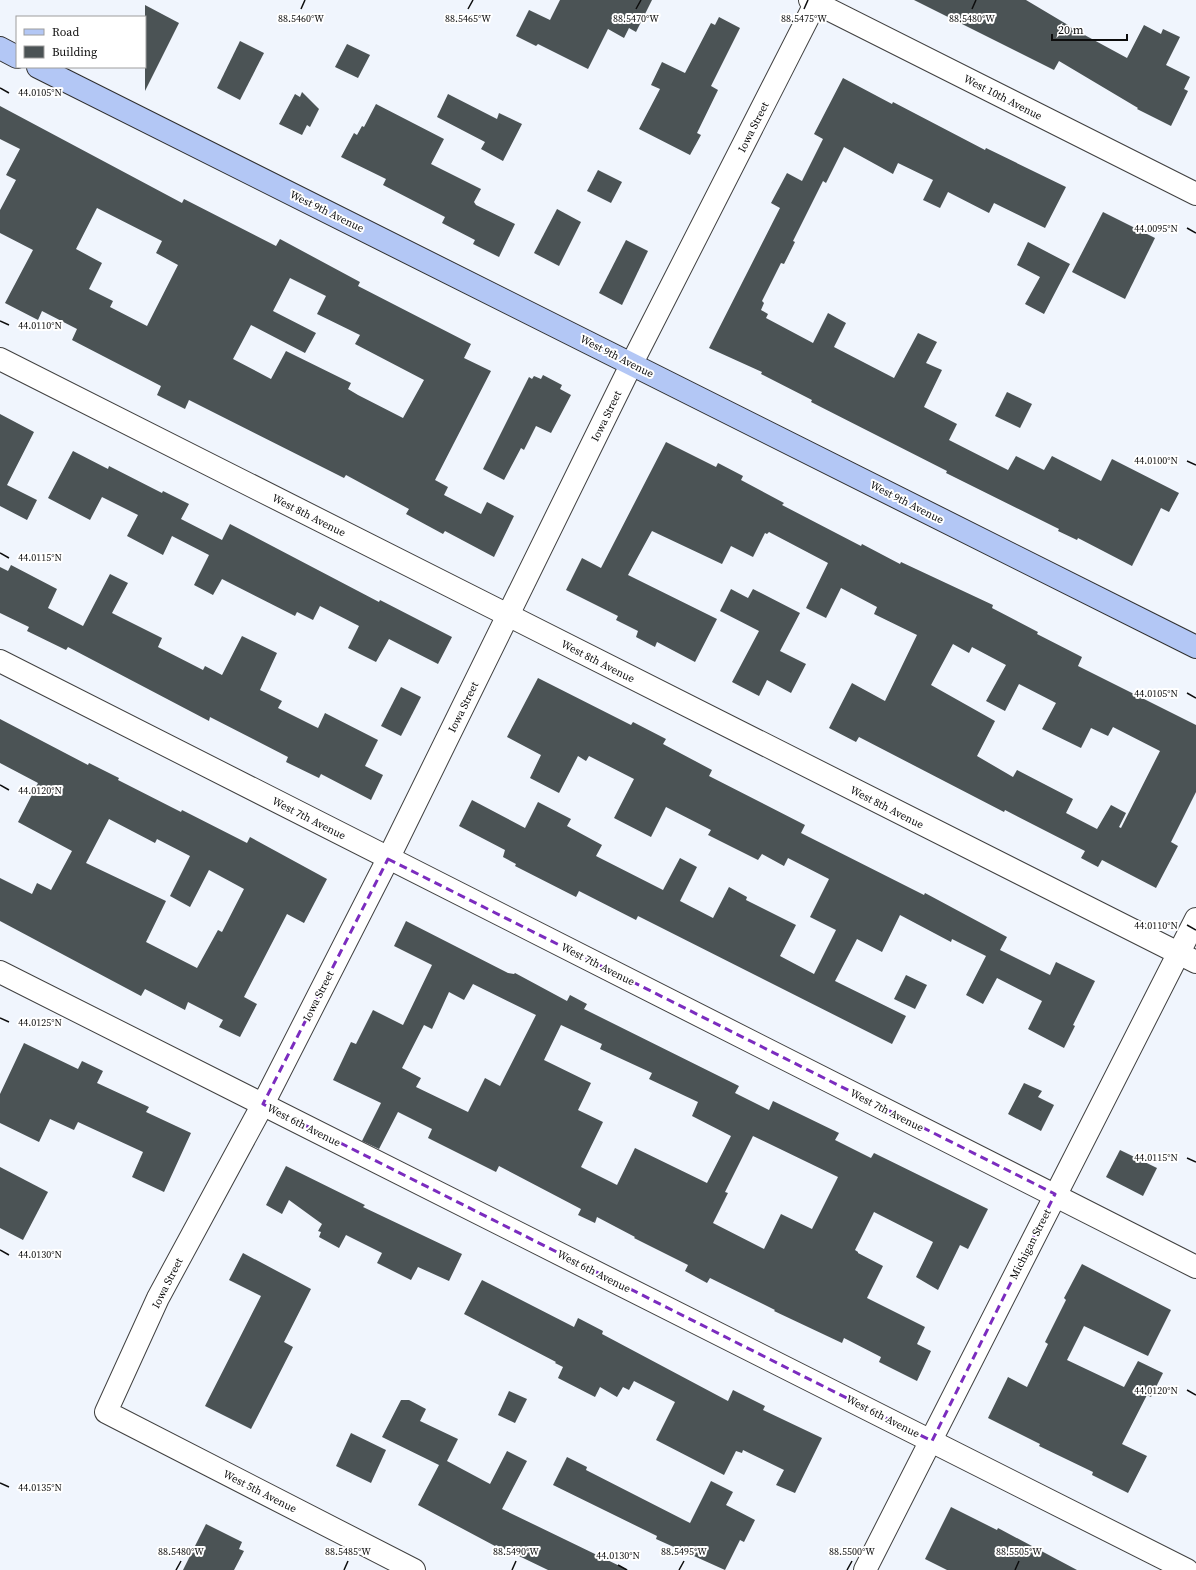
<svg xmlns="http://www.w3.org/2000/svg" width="1196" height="1570" viewBox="0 0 1196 1570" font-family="'Source Serif 4',serif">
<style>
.building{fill:#4b5355;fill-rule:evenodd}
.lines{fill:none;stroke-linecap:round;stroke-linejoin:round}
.street-casing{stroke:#404040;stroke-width:24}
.secondary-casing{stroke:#2f2f2f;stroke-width:24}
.street{stroke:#fff;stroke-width:22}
.secondary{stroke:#b3c7f5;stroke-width:22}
.marked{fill:none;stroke:#7b2cbf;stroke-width:3;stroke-dasharray:8 5;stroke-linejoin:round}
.ticks{fill:none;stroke:#0d0d0d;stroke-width:1.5}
.labels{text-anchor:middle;stroke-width:4;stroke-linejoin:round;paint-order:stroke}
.street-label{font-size:11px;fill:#0d0d0d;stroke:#fff}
.ticks-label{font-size:10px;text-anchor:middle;fill:#0d0d0d;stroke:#fff;stroke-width:4;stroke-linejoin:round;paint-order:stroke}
</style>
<rect width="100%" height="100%" fill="#f0f5fd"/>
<g class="building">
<polygon points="560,0 652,0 636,32 629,28 624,38 608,29 588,69 538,44 536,46 516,36 529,10 550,20"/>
<polygon points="914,0 1026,0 1068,25 1068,26 1127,58 1144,25 1161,34 1163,29 1180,37 1166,65 1190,77 1184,89 1188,91 1171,126 1137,109 1138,108 1059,61 1054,70"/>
<polygon points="145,5 179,23 145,91"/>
<polygon points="719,17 740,28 711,86 718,90 697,133 701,135 690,155 639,129 660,89 651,85 662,62 685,73 711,23 715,25"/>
<polygon points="240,41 264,53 240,100 217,88"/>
<polygon points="347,44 370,55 358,78 335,67"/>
<polygon points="843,78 892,104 893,102 985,150 986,148 1066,187 1045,228 994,203 989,213 948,192 940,208 923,200 933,180 898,163 893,174 844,147 826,183 823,181 793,241 795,242 784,264 781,263 762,301 764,303 761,310 768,314 766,318 813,343 828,313 846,323 834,347 894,378 918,333 937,342 926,363 942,370 924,407 957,424 949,440 1008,470 1016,456 1044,470 1052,456 1101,481 1112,459 1179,493 1169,512 1161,508 1132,566 1078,538 1077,540 1058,531 1059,529 946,473 947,471 811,402 812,400 761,374 762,372 709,348 780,208 771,203 787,173 802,181 823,139 814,134"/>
<polygon points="302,92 319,109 310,127 307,125 302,135 279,124 295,94 300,97"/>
<polygon points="448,94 497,119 499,113 522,124 503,161 481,149 485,142 437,117"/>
<polygon points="376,104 444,139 431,164 481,189 474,202 476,205 515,224 499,257 473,244 475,240 442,223 445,217 383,185 386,179 341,157 354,133 357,135 362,126 364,127"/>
<path d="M0,106L182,203L184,199L276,246L280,239L360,282L358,286L471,344L464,358L491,371L435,480L448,487L444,495L481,514L487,502L514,516L494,557L445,531L443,534L406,514L409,509L346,475L344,478L189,400L185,409L157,395L161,386L72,340L77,329L42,311L38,320L5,303L33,250L0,233V210L16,180L6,175L20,149L0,139ZM97,208L162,241L156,253L178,265L147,326L110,307L113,301L89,289L102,263L76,249ZM290,278L326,296L317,314L360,335L355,344L424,380L403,418L358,395L348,389L351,383L286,351L271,379L233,359L251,325L305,353L316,333L273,311Z"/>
<polygon points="598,170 622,182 611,203 587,191"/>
<polygon points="557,209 581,222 559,266 534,253"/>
<polygon points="1103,212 1155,238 1125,299 1072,272"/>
<polygon points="626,240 648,251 622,305 599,293"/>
<polygon points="1028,242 1070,264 1044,314 1025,304 1040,277 1017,265"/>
<polygon points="543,375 562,385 560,389 571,395 551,433 536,426 524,450 521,448 504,480 483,469 529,377 532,379 534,376 541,379"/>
<polygon points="1007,392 1032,404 1020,428 995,416"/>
<polygon points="0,414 34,432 7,485 37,500 27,520 0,506"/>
<path d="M666,442L716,467L718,463L743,476L741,480L784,503L782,505L861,546L862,544L900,564L901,562L993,605L992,608L1038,632L1037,634L1082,657L1078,666L1196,725V792L1171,842L1178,846L1156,888L1104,861L1102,860L1098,867L1081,858L1085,851L1005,810L1004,812L859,737L856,742L829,728L852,683L885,701L917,635L874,614L877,607L841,588L826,618L806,608L828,563L769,532L767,534L765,533L753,557L731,546L722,564L652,531L628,575L717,619L695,662L657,642L655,647L636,637L638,631L616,620L618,616L566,590L582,558L601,568ZM953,644L969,653L972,647L1006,665L986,701L1005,711L1019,684L1056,703L1042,729L1081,748L1091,728L1108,736L1113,727L1160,751L1121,828L1119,827L1126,813L1111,805L1097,829L1066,813L1073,799L1017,770L1013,777L977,756L995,721L931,685Z"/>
<polygon points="73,451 108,469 109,466 162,493 163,491 189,504 181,519 222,540 230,524 379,602 380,600 452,637 438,664 389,639 376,662 348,648 359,626 320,606 313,620 297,612 295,616 222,579 213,595 194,585 209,555 172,536 163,555 127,536 138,515 102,497 90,520 48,498"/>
<polygon points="11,565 57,589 48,608 83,626 110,574 128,583 112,613 162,638 158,647 203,670 205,666 222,675 242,636 277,653 260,690 282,701 278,708 318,728 325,713 378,740 365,766 383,775 371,800 321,774 319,778 286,762 288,757 210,717 209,721 68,647 66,650 27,631 29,627 0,613 0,567 8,571"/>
<polygon points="731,589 748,598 753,589 800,613 780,651 806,664 791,693 767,680 759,696 732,682 759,631 720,611"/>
<polygon points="538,678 631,725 633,722 666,739 663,744 712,770 709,776 805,825 801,833 924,895 925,893 1007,937 1000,950 1050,975 1056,962 1095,981 1073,1025 1075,1026 1064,1048 1028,1029 1042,1001 997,978 983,1004 966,995 986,956 952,939 951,942 900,915 882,952 857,939 835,981 906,1016 892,1044 638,916 636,920 579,891 576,897 515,866 516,864 503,857 505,850 459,826 472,800 525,828 538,802 571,819 567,826 602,845 596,856 663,890 680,858 697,867 680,901 713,918 729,887 747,897 746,900 796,925 780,956 814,974 836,930 810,917 829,879 788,858 784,866 762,854 758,860 708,835 711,830 666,807 651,837 614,818 634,779 589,756 586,761 578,756 559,793 530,778 541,755 507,737"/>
<polygon points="401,687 421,697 401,736 381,726"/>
<path d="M0,719L88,765L89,763L119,778L118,780L181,812L182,810L247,843L250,837L327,879L304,923L287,914L244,997L257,1004L240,1037L219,1027L223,1020L188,1002L185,1010L145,989L141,996L0,921V878L32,894L37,883L51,890L72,851L18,822L38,783L0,763ZM109,819L155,843L157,839L190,856L170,896L190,907L209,870L244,889L222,932L218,930L197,968L146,942L166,901L86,863Z"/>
<path d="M406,921L508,973L514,974L515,973L567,1001L570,995L587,1004L584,1009L739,1086L735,1093L769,1110L773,1101L839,1133L835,1140L871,1158L874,1153L988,1209L968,1249L960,1245L938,1290L916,1277L933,1242L874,1212L855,1250L858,1252V1253L883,1266L867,1298L925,1327L917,1344L931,1351L917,1381L879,1362L881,1357L844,1338L842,1343L774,1311L775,1310L710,1278L707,1283L685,1271L688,1265L634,1238L635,1237L597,1217L595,1223L578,1215L581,1209L499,1166L496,1172L428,1138L432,1129L398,1112L379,1149L362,1141L381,1103L333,1080L351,1042L356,1044L373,1010L403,1025L432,965L394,946ZM473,984L536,1015L500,1086L485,1078L468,1112L416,1087L421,1078L402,1068L424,1025L432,1029L449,992L464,1000ZM561,1025L602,1044L600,1049L652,1073L649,1079L698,1102L692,1116L731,1136L707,1183L635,1148L617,1185L581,1167L603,1122L578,1110L591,1083L544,1060ZM753,1136L838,1177L812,1229L781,1214L764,1249L713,1223L728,1193L725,1192Z"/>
<polygon points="906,975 927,985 915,1009 894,999"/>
<polygon points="24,1043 78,1069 82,1061 103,1071 97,1083 149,1107 146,1112 191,1133 164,1192 132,1177 143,1152 78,1122 74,1130 50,1119 39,1142 0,1123 0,1094"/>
<polygon points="1024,1083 1042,1091 1038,1097 1054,1105 1041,1131 1008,1114"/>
<polygon points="1120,1150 1157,1168 1143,1196 1106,1177"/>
<polygon points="286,1166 365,1205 363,1207 462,1254 449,1281 418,1267 411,1280 377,1263 382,1253 346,1235 339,1248 319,1237 321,1232 318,1231 322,1224 289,1200 282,1214 266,1205"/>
<polygon points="0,1167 48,1192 23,1240 0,1228"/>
<polygon points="243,1253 311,1289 284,1342 293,1347 251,1429 205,1406 261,1296 229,1280"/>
<polygon points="1082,1264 1171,1310 1148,1356 1084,1326 1067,1360 1124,1387 1138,1361 1163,1373 1151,1397 1147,1395 1122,1444 1147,1456 1128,1493 1092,1475 1093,1472 1039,1446 1040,1444 988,1418 1008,1377 1027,1387 1048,1344 1045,1342 1066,1300 1064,1298"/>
<polygon points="482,1280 574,1327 578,1318 603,1331 602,1334 728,1401 733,1390 765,1406 763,1410 822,1438 795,1493 776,1485 784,1470 743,1450 742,1453 736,1451 724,1475 656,1440 675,1402 634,1381 629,1390 623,1387 617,1397 600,1387 595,1397 558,1378 563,1367 555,1363 556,1362 464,1314"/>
<polygon points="509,1391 527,1399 515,1423 498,1415"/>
<polygon points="401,1400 409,1400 426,1409 420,1421 458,1439 447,1461 490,1484 507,1451 527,1461 502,1509 628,1570 548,1570 496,1545 495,1546 418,1505 439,1465 382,1437"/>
<polygon points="351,1433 386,1450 371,1483 336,1466"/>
<polygon points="567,1457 587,1467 586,1470 690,1523 711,1481 733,1492 726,1505 755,1520 744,1542 740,1540 725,1570 656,1539 657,1536 553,1485"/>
<polygon points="951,1507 997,1530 998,1528 1077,1570 947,1570 925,1559"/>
<polygon points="206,1524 242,1542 239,1549 244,1551 234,1570 183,1570"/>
</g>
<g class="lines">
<g class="street-casing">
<g id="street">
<polyline points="810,0 1196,194"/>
<polyline points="0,359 1196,962"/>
<polyline points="0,661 1196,1267"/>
<polyline points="0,972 1187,1570"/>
<polyline points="414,1570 106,1412 158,1298 263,1104 388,859 632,363 817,0"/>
<polyline points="865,1570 1196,919"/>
</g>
</g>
<g class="secondary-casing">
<g id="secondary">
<polyline points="0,48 17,57"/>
<polyline points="38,67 1196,647"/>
</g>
</g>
<use href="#street" class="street"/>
<use href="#secondary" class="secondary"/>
</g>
<path class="marked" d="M388,859L1055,1194L932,1441L263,1104Z"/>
<path class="ticks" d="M301,9L305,0M468,9L473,0M636,9L641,0M804,9L808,0M972,9L976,0M0,88L9,93M1187,228L1196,233M0,321L9,325M1187,461L1196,465M0,553L9,558M1187,693L1196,698M0,785L9,790M1187,925L1196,930M0,1018L9,1022M1187,1158L1196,1162M0,1250L9,1255M1187,1390L1196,1395M0,1483L9,1487M618,1565L627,1570M176,1570L181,1561M344,1570L348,1561M512,1570L516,1561M679,1570L684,1561M847,1570L852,1561M1015,1570L1019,1561"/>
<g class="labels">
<g class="street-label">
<text transform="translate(1003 97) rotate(27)" y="4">West 10th Avenue</text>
<text transform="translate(753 127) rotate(-63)" y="4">Iowa Street</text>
<text transform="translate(327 211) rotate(26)" y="4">West 9th Avenue</text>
<text transform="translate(617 356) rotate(27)" y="4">West 9th Avenue</text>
<text transform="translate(606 416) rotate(-64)" y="4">Iowa Street</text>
<text transform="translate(907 502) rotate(27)" y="4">West 9th Avenue</text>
<text transform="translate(309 515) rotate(27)" y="4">West 8th Avenue</text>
<text transform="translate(598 661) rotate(27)" y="4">West 8th Avenue</text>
<text transform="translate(463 707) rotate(-64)" y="4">Iowa Street</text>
<text transform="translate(887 807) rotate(27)" y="4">West 8th Avenue</text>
<text transform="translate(309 818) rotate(27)" y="4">West 7th Avenue</text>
<text transform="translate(598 964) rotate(27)" y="4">West 7th Avenue</text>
<text transform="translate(318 996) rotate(-63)" y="4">Iowa Street</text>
<text transform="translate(887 1110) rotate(27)" y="4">West 7th Avenue</text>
<text transform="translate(304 1125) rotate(27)" y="4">West 6th Avenue</text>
<text transform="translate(1030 1244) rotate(-63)" y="4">Michigan Street</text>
<text transform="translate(594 1271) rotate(27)" y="4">West 6th Avenue</text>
<text transform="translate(167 1283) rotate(-63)" y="4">Iowa Street</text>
<text transform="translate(883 1416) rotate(27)" y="4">West 6th Avenue</text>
<text transform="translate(260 1491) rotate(27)" y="4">West 5th Avenue</text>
</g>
</g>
<g class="ticks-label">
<text x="301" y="22">88.5460°W</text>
<text x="468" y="22">88.5465°W</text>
<text x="636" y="22">88.5470°W</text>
<text x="804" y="22">88.5475°W</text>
<text x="972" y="22">88.5480°W</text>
<text x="40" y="96">44.0105°N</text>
<text x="1156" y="232">44.0095°N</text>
<text x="40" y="329">44.0110°N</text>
<text x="1156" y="464">44.0100°N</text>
<text x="40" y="561">44.0115°N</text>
<text x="1156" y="697">44.0105°N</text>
<text x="40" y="794">44.0120°N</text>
<text x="1156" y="929">44.0110°N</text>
<text x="40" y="1026">44.0125°N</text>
<text x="1156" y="1161">44.0115°N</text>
<text x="40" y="1258">44.0130°N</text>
<text x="1156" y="1394">44.0120°N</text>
<text x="40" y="1491">44.0135°N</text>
<text x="181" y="1555">88.5480°W</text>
<text x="348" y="1555">88.5485°W</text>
<text x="516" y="1555">88.5490°W</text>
<text x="684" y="1555">88.5495°W</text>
<text x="852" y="1555">88.5500°W</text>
<text x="1019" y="1555">88.5505°W</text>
<text x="618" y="1559">44.0130°N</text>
</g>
<rect x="16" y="16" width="130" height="52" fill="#ffffff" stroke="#9e9e9e"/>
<rect x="24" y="29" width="20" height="6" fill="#b3c7f5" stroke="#9e9e9e"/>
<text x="52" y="36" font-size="12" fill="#0d0d0d">Road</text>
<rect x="24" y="46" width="20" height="12" fill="#4b5355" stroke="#9e9e9e"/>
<text x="52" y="56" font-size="12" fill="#0d0d0d">Building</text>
<path d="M1052 34v6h75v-6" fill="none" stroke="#0d0d0d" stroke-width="2"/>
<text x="1058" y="34" font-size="12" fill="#0d0d0d" stroke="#ffffff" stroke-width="3" paint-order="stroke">20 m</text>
</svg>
